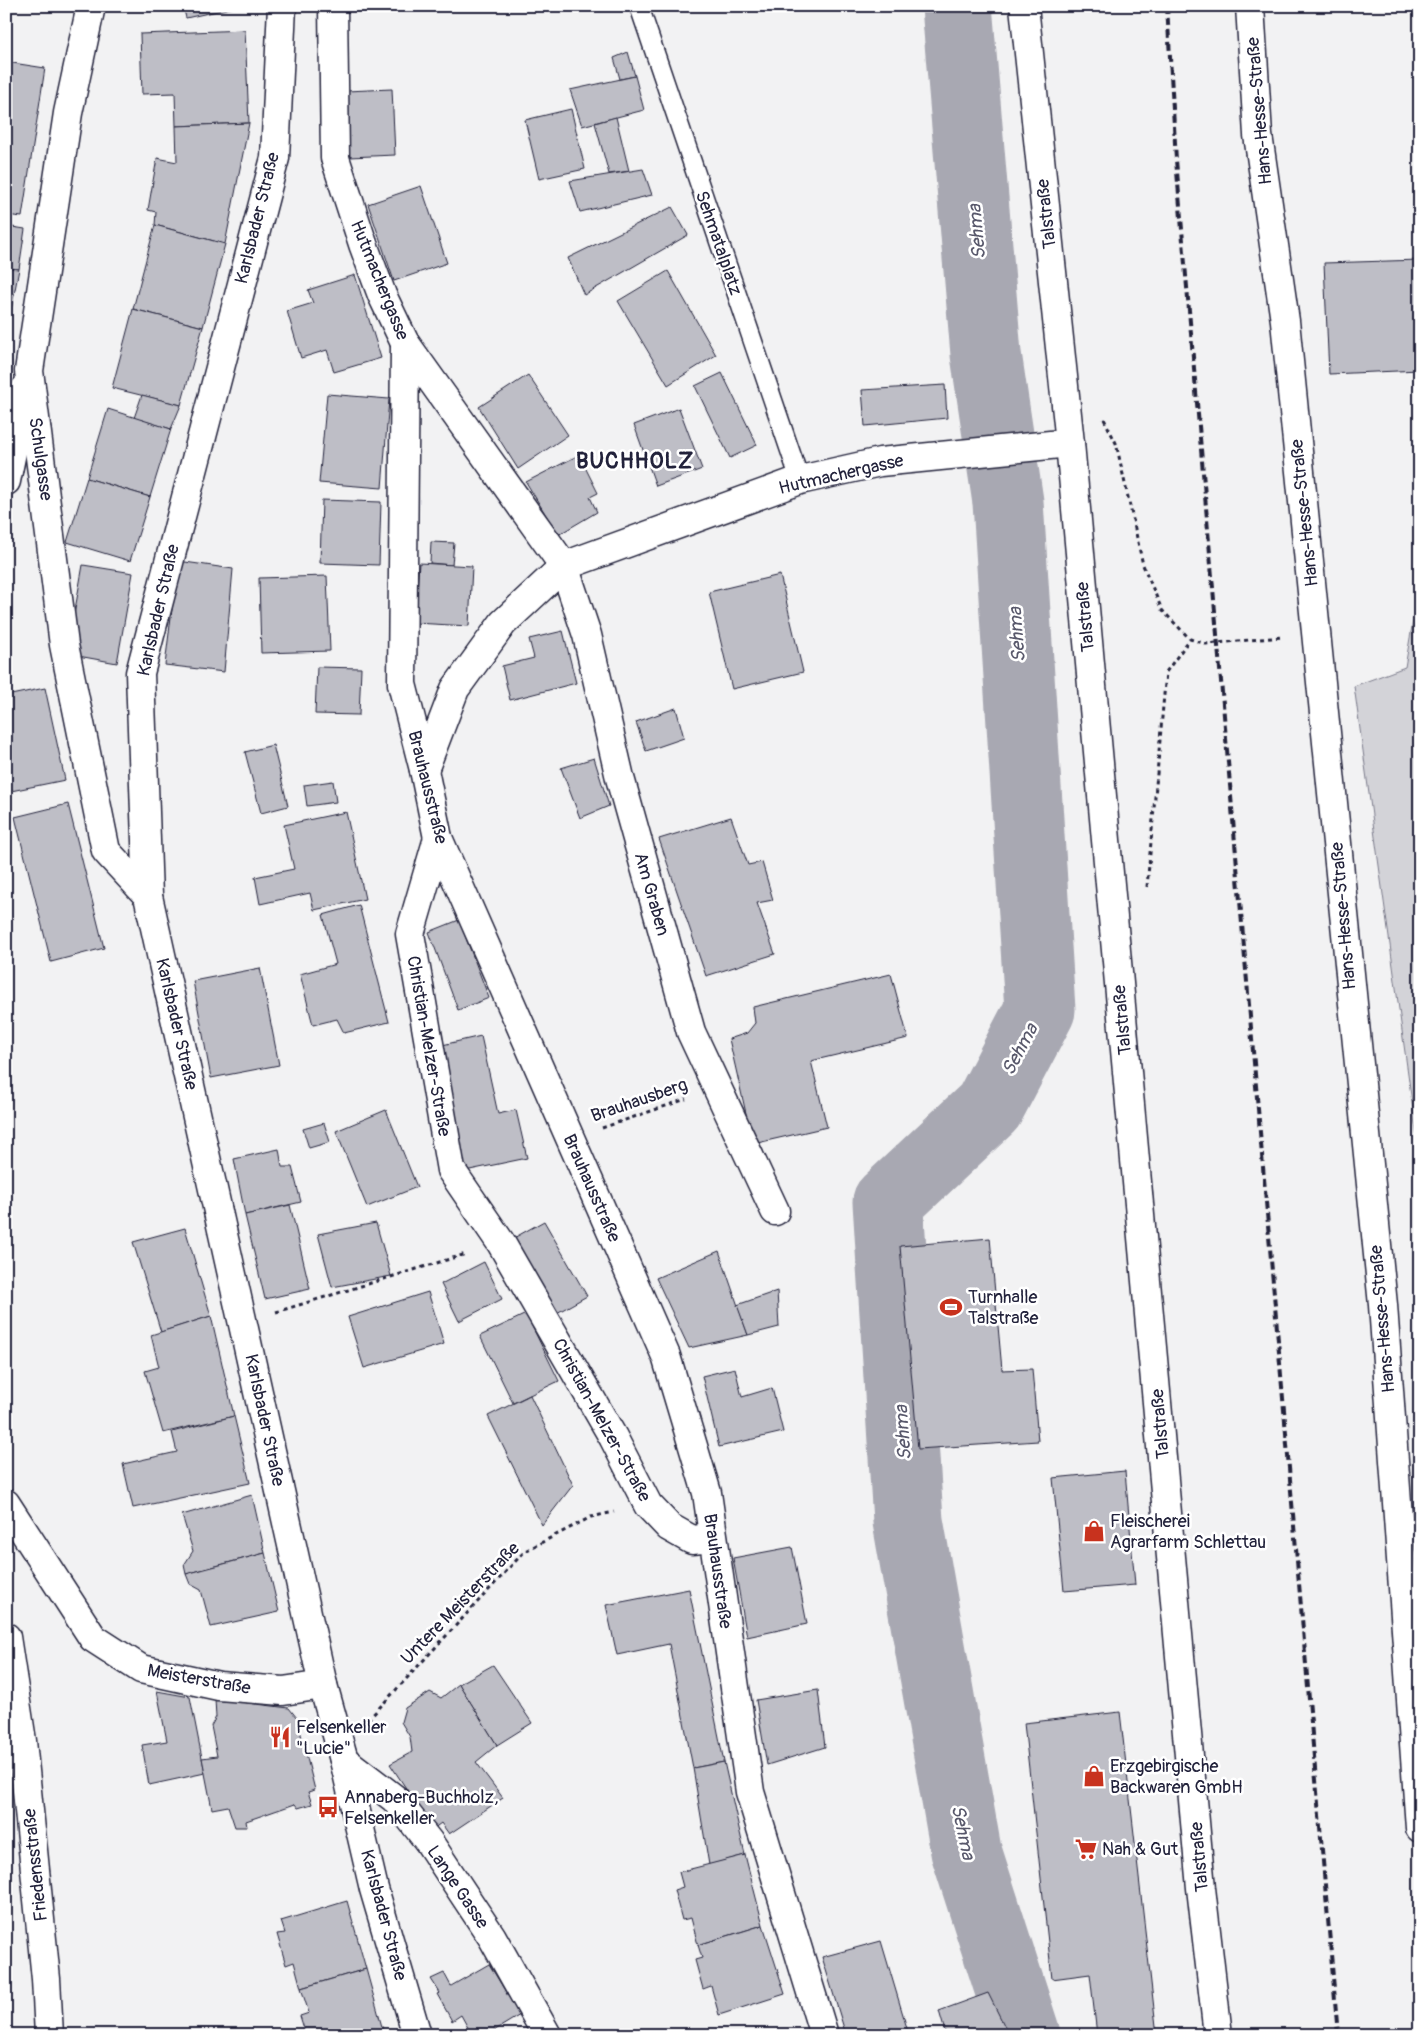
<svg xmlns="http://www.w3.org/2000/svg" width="1426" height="2041" viewBox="0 0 1426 2041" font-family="Pangolin,sans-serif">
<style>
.green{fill:#d3d3d8;stroke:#7a7a8a}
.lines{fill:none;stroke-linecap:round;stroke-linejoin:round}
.river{stroke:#a8a8b2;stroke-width:71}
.building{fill:#bebec6;stroke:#22223b}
.service-casing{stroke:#22223b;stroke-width:21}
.minor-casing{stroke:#22223b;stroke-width:31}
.primary-casing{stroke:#22223b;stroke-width:31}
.path{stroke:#22223b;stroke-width:3;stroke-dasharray:4 4;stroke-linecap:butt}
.service{stroke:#fff;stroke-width:18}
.minor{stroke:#fff;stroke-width:28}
.primary{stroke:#fff;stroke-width:28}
.rail{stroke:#22223b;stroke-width:4;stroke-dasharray:8 4;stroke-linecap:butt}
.labels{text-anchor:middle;stroke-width:5;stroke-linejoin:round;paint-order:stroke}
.street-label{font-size:18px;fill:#22223b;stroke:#fff}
.poi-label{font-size:18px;fill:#22223b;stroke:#fff;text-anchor:start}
.water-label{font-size:19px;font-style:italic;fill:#58586b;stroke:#fff}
.district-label{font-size:22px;font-weight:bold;letter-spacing:1px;fill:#22223b;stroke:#fff}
</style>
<rect width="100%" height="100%" fill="#f2f2f3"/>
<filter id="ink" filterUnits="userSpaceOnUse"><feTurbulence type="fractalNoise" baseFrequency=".02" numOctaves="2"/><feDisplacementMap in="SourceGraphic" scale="10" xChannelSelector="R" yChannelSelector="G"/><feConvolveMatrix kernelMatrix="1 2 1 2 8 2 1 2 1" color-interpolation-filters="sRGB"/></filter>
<g filter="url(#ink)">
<polygon class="green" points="1420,580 1420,1160 1354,686 1405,667"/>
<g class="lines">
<polyline class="river" points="957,6 986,354 1008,502 1040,1010 989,1107 888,1202 908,1521 966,1851 1025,2035"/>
</g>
<g class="building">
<polygon points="183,6 240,6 186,18"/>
<polygon points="245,30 249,123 176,126 175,93 142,94 140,34"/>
<polygon points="628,52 635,76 620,79 614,58"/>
<polygon points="6,62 45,68 22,217 6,215"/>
<polygon points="635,76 644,110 582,126 570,90"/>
<polygon points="392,89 395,155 349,157 346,91"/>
<polygon points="571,109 585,169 539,179 525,120"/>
<polygon points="616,117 629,171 609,174 595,123"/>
<polygon points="249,123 225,244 155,225 156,212 148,210 157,158 177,162 176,126"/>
<polygon points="643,169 652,195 580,212 570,181"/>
<polygon points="421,186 447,263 394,281 368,204"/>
<polygon points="672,207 688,235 584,295 568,258"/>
<polygon points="155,225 225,244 203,327 133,309"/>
<polygon points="6,226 25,229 19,269 6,268"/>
<polygon points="1420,260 1420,370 1329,374 1324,263"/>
<polygon points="6,268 19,269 6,336"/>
<polygon points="668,271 716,355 668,385 618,301"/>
<polygon points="355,275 381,358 334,372 327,350 301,358 287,311 313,303 308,290"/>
<polygon points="133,309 203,327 181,405 112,388"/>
<polygon points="722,373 757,445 730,458 695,386"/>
<polygon points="528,375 568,435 518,469 479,407"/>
<polygon points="945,385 947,418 865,426 862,390"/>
<polygon points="327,394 389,399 382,488 319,483"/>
<polygon points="142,395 181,405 171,429 134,418"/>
<polygon points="679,408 702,469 656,486 634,425"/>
<polygon points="108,409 171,429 150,497 87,478"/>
<polygon points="579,455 598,493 590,497 597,512 558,535 526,482"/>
<polygon points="87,478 150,497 130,561 67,542"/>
<polygon points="322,500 381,502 379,565 320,563"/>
<polygon points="431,542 454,543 452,565 430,563"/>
<polygon points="178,561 233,569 224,672 165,665"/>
<polygon points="419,563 472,566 469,626 415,623"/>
<polygon points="83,565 133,573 117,663 67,654"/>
<polygon points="780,575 803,672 732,689 709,592"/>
<polygon points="327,576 330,651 261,653 259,578"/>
<polygon points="563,631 576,683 510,700 502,666 534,658 529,639"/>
<polygon points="317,667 361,668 359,715 315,714"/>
<polygon points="45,688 65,780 11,791 6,770 6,696"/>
<polygon points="676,708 684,738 646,751 636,722"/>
<polygon points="273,745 288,806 261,813 245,752"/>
<polygon points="594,758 609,806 580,818 561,768"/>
<polygon points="333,781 336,802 307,806 304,785"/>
<polygon points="68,804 104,948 51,962 15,817"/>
<polygon points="346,812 365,899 314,910 310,893 260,904 255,877 294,869 284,825"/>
<polygon points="731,817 748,865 762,862 773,900 757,903 775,954 706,976 659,839"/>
<polygon points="359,905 389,1022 344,1033 337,1019 313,1025 300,974 336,964 323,915"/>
<polygon points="459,920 489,998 458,1010 429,932"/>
<polygon points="260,968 279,1065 211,1078 193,981"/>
<polygon points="891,974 908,1038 811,1061 827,1127 753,1144 729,1039 747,1033 755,1023 753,1007"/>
<polygon points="481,1036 498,1114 516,1110 527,1158 465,1171 438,1046"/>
<polygon points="386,1110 417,1187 367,1207 336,1131"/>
<polygon points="324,1123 330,1142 309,1148 303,1129"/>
<polygon points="279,1149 282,1167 292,1167 301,1202 245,1215 234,1159"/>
<polygon points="290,1205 310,1289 265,1299 245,1215"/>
<polygon points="544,1221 587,1296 555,1314 512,1239"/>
<polygon points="376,1223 391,1276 332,1287 318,1234"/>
<polygon points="185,1228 211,1316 161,1332 133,1242"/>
<polygon points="990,1238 1002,1370 1032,1369 1038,1441 918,1449 900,1246"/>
<polygon points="719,1251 748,1335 689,1348 656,1278"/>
<polygon points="484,1262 502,1299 459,1321 441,1284"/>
<polygon points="777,1291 779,1327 748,1335 737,1305"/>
<polygon points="428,1292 444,1344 364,1368 348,1317"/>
<polygon points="526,1314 559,1381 513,1403 480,1336"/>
<polygon points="211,1316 234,1416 163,1433 145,1371 159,1367 151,1335"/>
<polygon points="735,1368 742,1397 772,1388 783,1432 719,1447 702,1376"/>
<polygon points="530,1395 573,1485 542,1525 488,1416"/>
<polygon points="234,1416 250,1483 133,1508 123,1464 177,1452 172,1432"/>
<polygon points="1125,1471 1135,1585 1064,1591 1053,1478"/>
<polygon points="252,1495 265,1553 186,1574 184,1565 193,1551 182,1515"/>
<polygon points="792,1547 807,1624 747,1637 733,1558"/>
<polygon points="265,1553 279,1612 211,1627 201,1590 190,1584 186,1574"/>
<polygon points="689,1589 724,1762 693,1768 669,1644 617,1655 606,1605"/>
<polygon points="493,1665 532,1723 497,1745 459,1684"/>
<polygon points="459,1684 497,1745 476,1762 503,1798 449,1834 441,1823 433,1829 390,1764 412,1752 410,1737 401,1722 405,1708 430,1692 441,1698"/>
<polygon points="818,1690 825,1747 767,1765 756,1700"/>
<polygon points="157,1691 190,1697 205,1773 149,1785 142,1745 167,1741"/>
<polygon points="215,1699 289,1708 297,1718 315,1790 308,1792 312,1804 298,1808 295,1804 246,1821 247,1827 235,1827 228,1806 212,1809 202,1758 217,1756 211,1726 216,1717"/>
<polygon points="1120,1712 1157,2035 1097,2035 1090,1974 1052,1979 1024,1723"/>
<polygon points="724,1762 745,1855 709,1865 693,1768"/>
<polygon points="745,1855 763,1925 698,1945 691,1918 682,1920 674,1890 683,1887 679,1872"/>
<polygon points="347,1901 366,1969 301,1988 294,1962 286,1965 277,1934 285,1933 281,1921"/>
<polygon points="763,1925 785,1994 719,2015 711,1986 703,1989 695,1960 702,1958 698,1945"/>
<polygon points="881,1941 909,2035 846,2035 822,1957"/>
<polygon points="489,1964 520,2015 487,2035 472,2035 461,2015 452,2021 437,1994 440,1993 431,1979 444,1973 451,1986"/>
<polygon points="366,1969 384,2034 306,2035 300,2016 309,2013 301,1988"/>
<polygon points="988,1993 1009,2035 946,2035 939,2011"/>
</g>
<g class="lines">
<g class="service-casing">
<polyline id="service" points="639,6 800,480"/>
</g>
<g class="minor-casing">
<g id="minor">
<polyline points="91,6 68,113 29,371 64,645 106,851 148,896"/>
<polyline points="282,6 275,158 140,673 148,896 323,1685 344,1760 374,1889 417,2035"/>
<polyline points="333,6 335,158 363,244 382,295 405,343 564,566 587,635 620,778 691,1032 775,1211"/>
<polyline points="1250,6 1258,135 1285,321 1383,1305 1420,1828"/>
<polyline points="405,343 402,684 424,770 438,838 666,1356 707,1493 750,1792 824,2035"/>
<polyline points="6,481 25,389"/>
<polyline points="424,770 455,689 503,623 564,566 800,480 880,462 1070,443"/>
<polyline points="438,838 410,934 451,1170 501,1243 613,1437 648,1505 669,1527 692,1540 713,1538"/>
<polyline points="6,1504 93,1638 141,1669 219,1686 283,1691 323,1685"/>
<polyline points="6,1637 22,1741 46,1979 49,2035"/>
<polyline points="344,1760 395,1799 429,1842 492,1937 547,2035"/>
</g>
</g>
<g class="primary-casing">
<polyline id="primary" points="1024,6 1070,443 1201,1888 1218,2035"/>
</g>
<g class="path">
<polyline points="1104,419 1116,443 1143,565 1162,610 1190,639 1206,644 1282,637"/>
<polyline points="1147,887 1166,672 1190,639"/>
<polyline points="602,1128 686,1099"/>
<polyline points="276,1312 466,1254"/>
<polyline points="368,1720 525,1551 591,1517 614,1512"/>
</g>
<use href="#service" class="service"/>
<use href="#minor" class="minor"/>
<use href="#primary" class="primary"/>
<polyline class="rail" points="1167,6 1176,160 1338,2035"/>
</g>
</g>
<defs>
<g id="stadium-bare" transform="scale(1.725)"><path d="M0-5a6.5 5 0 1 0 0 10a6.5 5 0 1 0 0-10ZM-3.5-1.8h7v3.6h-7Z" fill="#c8321e" stroke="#fff" stroke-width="2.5" paint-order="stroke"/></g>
<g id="shop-bare" transform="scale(1.725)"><path d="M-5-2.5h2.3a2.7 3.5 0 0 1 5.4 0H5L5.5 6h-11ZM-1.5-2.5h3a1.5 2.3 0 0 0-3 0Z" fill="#c8321e" stroke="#fff" stroke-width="2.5" paint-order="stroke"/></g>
<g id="restaurant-bare" transform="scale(1.725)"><path d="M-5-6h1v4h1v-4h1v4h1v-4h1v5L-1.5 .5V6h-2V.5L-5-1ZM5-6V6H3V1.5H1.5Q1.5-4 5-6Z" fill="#c8321e" stroke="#fff" stroke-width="2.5" paint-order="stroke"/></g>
<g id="bus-bare" transform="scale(1.725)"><path d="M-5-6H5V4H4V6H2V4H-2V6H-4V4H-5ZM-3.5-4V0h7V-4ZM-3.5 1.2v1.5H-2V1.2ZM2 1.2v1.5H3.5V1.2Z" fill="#c8321e" stroke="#fff" stroke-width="2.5" paint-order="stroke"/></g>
<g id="supermarket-bare" transform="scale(1.725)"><path d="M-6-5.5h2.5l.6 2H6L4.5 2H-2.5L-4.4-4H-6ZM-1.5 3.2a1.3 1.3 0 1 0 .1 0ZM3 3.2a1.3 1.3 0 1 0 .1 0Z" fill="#c8321e" stroke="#fff" stroke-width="2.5" paint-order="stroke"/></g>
</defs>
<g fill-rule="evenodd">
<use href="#stadium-bare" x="951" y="1307"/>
<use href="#shop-bare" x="1094" y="1531"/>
<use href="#restaurant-bare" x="280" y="1737"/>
<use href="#shop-bare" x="1094" y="1776"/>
<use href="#bus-bare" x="328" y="1807"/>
<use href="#supermarket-bare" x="1086" y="1849"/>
</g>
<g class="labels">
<g class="street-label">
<text transform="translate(1259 111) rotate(-95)" y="6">Hans-Hesse-Straße</text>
<text transform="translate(1046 214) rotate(-96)" y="6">Talstraße</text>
<text transform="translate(257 218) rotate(-76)" y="6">Karlsbader Straße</text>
<text transform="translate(719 243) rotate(71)" y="6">Sehmatalplatz</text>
<text transform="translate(380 280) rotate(68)" y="6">Hutmachergasse</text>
<text transform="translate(41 459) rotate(82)" y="6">Schulgasse</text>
<text transform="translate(841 474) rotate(-13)" y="6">Hutmachergasse</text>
<text transform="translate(1304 513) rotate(-96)" y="6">Hans-Hesse-Straße</text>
<text transform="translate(158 610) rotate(-77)" y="6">Karlsbader Straße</text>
<text transform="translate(1085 617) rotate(-95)" y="6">Talstraße</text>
<text transform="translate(428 787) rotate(76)" y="6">Brauhausstraße</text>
<text transform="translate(652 894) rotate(74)" y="6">Am Graben</text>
<text transform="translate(1343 916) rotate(-95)" y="6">Hans-Hesse-Straße</text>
<text transform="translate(1122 1020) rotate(-95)" y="6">Talstraße</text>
<text transform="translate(177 1024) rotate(77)" y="6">Karlsbader Straße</text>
<text transform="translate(429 1046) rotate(80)" y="6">Christian-Melzer-Straße</text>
<text transform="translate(639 1100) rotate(-19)" y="6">Brauhausberg</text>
<text transform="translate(592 1188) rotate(66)" y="6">Brauhausstraße</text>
<text transform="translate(1382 1319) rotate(-95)" y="6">Hans-Hesse-Straße</text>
<text transform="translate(265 1420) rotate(78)" y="6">Karlsbader Straße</text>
<text transform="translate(602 1420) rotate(61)" y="6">Christian-Melzer-Straße</text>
<text transform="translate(1160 1424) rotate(-95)" y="6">Talstraße</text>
<text transform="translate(718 1571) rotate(82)" y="6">Brauhausstraße</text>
<text transform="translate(460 1603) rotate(-46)" y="6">Untere Meisterstraße</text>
<text transform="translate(199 1679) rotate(10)" y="6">Meisterstraße</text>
<text transform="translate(1199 1857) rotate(-95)" y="6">Talstraße</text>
<text transform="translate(35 1865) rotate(-96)" y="6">Friedensstraße</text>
<text transform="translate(458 1887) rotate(56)" y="6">Lange Gasse</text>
<text transform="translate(384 1915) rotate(75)" y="6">Karlsbader Straße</text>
</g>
<g class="poi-label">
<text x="968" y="1303">Turnhalle<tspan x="968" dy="21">Talstraße</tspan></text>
<text x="1110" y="1527">Fleischerei<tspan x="1110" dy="21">Agrarfarm Schlettau</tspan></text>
<text x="296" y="1733">Felsenkeller<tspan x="296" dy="21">"Lucie"</tspan></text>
<text x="1110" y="1772">Erzgebirgische<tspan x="1110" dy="21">Backwaren GmbH</tspan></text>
<text x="344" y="1803">Annaberg-Buchholz,<tspan x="344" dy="21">Felsenkeller</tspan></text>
<text x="1102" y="1855">Nah &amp; Gut</text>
</g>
<g class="water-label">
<text transform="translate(976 232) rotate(-95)" y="7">Sehma</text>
<text transform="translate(1016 635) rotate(-94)" y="7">Sehma</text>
<text transform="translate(1019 1049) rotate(-62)" y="7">Sehma</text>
<text transform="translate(902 1433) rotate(-94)" y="7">Sehma</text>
<text transform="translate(964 1832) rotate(78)" y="7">Sehma</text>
</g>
<g class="district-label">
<text x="635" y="468">BUCHHOLZ</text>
</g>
</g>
<rect width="1426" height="2041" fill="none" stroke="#fff" stroke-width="25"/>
<rect x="12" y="12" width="1401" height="2016" fill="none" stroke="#22223b" stroke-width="2" filter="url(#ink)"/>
</svg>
